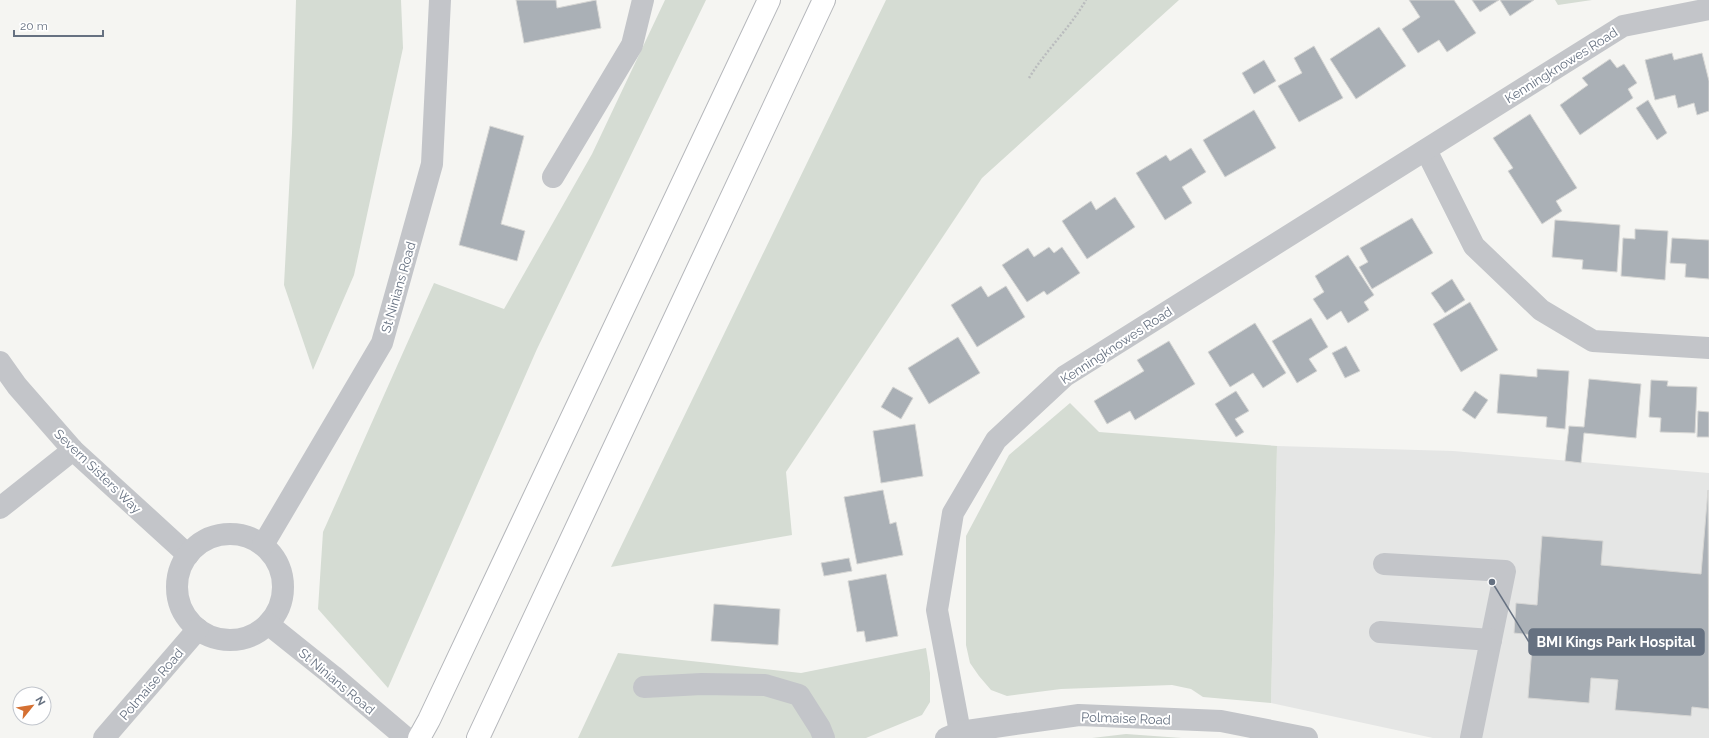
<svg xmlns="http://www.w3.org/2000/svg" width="1709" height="738" viewBox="0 0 1709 738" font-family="Raleway,sans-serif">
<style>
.built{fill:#e5e6e5}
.green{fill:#d5dcd3}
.building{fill:#aab0b6;stroke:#d6d6d4}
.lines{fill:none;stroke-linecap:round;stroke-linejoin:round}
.highway-casing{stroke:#b5b7bb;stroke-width:24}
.path{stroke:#babcbe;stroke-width:2.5;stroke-dasharray:2 2;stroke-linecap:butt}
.minor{stroke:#c3c5c9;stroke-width:22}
.highway{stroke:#fff;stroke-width:22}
.labels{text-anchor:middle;stroke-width:4;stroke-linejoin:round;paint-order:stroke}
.street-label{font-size:13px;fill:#667181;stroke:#fff}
.leader{fill:none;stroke:#667181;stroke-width:1.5}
.callout-dot{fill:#667181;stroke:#fff;stroke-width:1.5}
.callout{fill:#667181;stroke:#667181;stroke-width:1.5}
.callout-label{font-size:14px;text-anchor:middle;font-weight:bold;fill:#fff}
</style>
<rect width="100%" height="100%" fill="#f5f5f2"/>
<polygon class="built" points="1277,446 1453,451 1709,473 1709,738 1433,738 1271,703"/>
<g class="green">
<polygon points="296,0 401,0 403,48 354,275 313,370 284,285 292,133"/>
<polygon points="665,0 706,0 537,349 388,688 318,609 323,532 434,283 504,309 592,154"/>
<polygon points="886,0 1179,0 982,178 786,472 792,535 611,567"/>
<polygon points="1555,0 1592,0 1558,5"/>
<polygon points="1070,403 1099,432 1277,446 1271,703 1203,697 1191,689 1172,685 1061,689 1007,696 991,690 979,676 970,663 966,645 966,536 1009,455"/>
<polygon points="926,648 930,673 930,702 922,715 866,738 578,738 618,653 801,673"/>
<polygon points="1126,734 1182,738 1092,738"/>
</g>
<g class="building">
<polygon points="516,0 556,0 557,8 596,0 601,28 524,43"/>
<polygon points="1409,0 1454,0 1476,33 1447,52 1439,40 1418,53 1402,29 1420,17"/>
<polygon points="1472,0 1499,0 1480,12"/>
<polygon points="1500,0 1534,0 1510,16"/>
<polygon points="1379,27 1406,66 1356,99 1330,59"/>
<polygon points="1314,46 1343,98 1299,122 1278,86 1302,73 1294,58"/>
<polygon points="1672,53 1674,60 1702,53 1709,81 1709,111 1697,115 1694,103 1678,108 1675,95 1655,100 1645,60"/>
<polygon points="1610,59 1617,68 1624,64 1637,83 1628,89 1633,98 1580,135 1560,105 1588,85 1582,78"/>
<polygon points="1264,60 1276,81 1254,94 1242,73"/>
<polygon points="1648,100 1667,133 1657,140 1636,108"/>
<polygon points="1254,110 1276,148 1225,177 1203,140"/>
<polygon points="1530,114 1577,188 1556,201 1562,211 1542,224 1508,171 1513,168 1493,138"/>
<polygon points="490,126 524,136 501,224 525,231 517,261 459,245"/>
<polygon points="1191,148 1206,172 1182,187 1192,203 1165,220 1136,173 1166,155 1170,161"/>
<polygon points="1115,197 1135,227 1087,259 1062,221 1091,201 1096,210"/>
<polygon points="1412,218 1433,253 1372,289 1359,267 1368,262 1360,248"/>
<polygon points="1555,220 1620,225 1617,272 1582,269 1583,260 1552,257"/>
<polygon points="1635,229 1668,231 1665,280 1621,276 1623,238 1635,239"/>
<polygon points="1672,238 1709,240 1709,279 1685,277 1686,264 1670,263"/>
<polygon points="1049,247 1054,253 1062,247 1080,273 1047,295 1044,291 1027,302 1002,265 1028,248 1034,257"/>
<polygon points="1348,255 1374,295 1364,302 1369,310 1348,323 1341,311 1327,320 1313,299 1324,292 1315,276"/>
<polygon points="1452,279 1465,300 1445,313 1431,293"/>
<polygon points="981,286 988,297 1006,286 1025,317 977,347 951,305"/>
<polygon points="1470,302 1498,350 1461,372 1433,324"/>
<polygon points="1311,318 1328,347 1309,359 1317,371 1297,383 1272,341"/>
<polygon points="1255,323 1286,373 1263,388 1253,373 1230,387 1208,352"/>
<polygon points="958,337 980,373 929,404 908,368"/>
<polygon points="1169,341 1195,384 1135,420 1130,411 1107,424 1094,401 1144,371 1137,360"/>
<polygon points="1346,346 1360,371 1345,378 1332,353"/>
<polygon points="1537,369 1569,371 1565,429 1546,427 1547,417 1497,413 1500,374 1537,377"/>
<polygon points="1589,379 1641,384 1636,438 1584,433 1581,463 1565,461 1569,426 1584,427"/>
<polygon points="1651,380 1668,381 1667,386 1697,387 1695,433 1660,432 1661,418 1649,417"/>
<polygon points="893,387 913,398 901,419 881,407"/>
<polygon points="1236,391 1249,411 1235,419 1244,432 1236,437 1215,404"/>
<polygon points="1475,391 1488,400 1475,419 1462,410"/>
<polygon points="1698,411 1709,412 1709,437 1697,437"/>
<polygon points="915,424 923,476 881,483 873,431"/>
<polygon points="883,490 890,524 896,522 903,555 857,564 844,497"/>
<polygon points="1708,490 1709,709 1692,707 1691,716 1615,710 1618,680 1591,678 1589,703 1528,698 1533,635 1514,633 1516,603 1537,605 1542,536 1603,541 1601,565 1701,574"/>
<polygon points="849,558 852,571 824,576 821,563"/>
<polygon points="886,574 898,636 866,642 864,631 857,632 848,581"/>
<polygon points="714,604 780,609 778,645 711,641"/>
</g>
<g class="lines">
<g class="highway-casing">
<g id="highway">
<polyline points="419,738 429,720 769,0"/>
<polyline points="478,738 824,0"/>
</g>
</g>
<path class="path" d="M1029,78C1046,50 1070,28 1086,0"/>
<g class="minor">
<polyline points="1426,150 1474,246 1541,310 1593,341 1709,348"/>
<polyline points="553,177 632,45 643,0"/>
<polyline points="0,362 17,386 73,450 188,555"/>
<polyline points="0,508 73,450"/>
<circle cx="230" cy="587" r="53"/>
<polyline points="263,545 382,343 432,164 440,0"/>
<polyline points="1384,564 1505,571 1471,738"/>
<polyline points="268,624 333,676 406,738"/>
<polyline points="1380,632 1491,640"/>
<polyline points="644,687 702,684 765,685 799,695 820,728 824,738"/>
<polyline points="960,732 937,610 953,513 996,440 1065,376 1623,26 1709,9"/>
<polyline points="104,738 198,629"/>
<polyline points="946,738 960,732 1079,715 1221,721 1307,738"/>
</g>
<use href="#highway" class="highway"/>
</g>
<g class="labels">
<g class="street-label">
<text transform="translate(1561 65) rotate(-32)" y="5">Kenningknowes Road</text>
<text transform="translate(398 287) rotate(-74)" y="5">St Ninians Road</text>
<text transform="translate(1116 345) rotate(-33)" y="5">Kenningknowes Road</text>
<text transform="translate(98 471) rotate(44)" y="5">Severn Sisters Way</text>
<text transform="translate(337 681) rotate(40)" y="5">St Ninians Road</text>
<text transform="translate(151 684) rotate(-49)" y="5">Polmaise Road</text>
<text transform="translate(1126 718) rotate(2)" y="5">Polmaise Road</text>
</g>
</g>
<path class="leader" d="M1492 582L1529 642"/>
<circle class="callout-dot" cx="1492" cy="582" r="4"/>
<rect class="callout" x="1529" y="629" width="175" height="26" rx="4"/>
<g class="callout-label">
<text x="1616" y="647">BMI Kings Park Hospital</text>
</g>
<g transform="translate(32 706) rotate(60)"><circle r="19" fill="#ffffff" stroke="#c2c6cd"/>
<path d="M0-3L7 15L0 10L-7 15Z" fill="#d57032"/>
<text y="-6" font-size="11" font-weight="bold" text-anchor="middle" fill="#667181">N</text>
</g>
<path d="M14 30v6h89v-6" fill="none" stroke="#667181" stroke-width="2"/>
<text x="20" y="30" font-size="12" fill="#667181" stroke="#ffffff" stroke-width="3" paint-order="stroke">20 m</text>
</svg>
